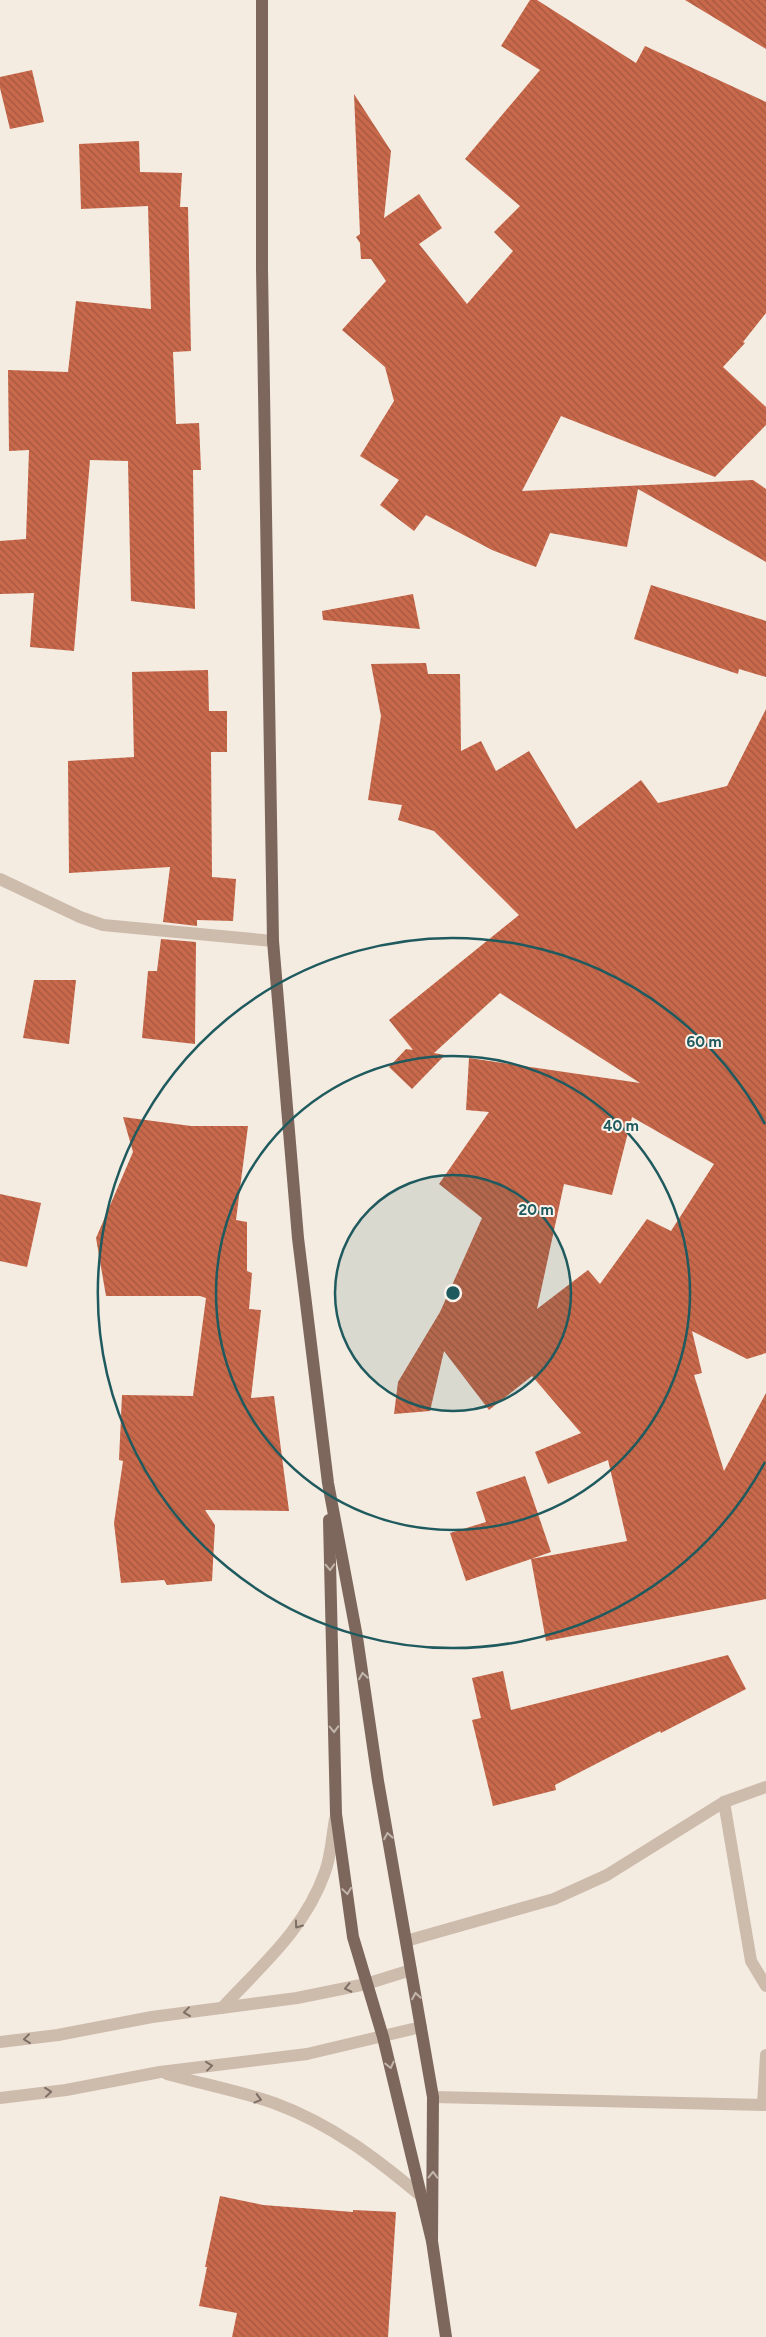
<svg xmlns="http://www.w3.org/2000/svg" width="766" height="2337" viewBox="0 0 766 2337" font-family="Figtree,sans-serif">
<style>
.building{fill:url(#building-back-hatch);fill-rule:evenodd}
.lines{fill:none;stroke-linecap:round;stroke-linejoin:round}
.minor{stroke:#cdbbac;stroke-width:12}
.major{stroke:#7d675c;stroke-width:12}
.oneway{stroke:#c2b5ac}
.oneway2{stroke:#7d6f65}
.ring{fill:none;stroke:#1f5a5e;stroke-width:2.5}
.centre{fill:#1f5a5e;stroke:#fbf5ee;stroke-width:2.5}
.ring-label{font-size:15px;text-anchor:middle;font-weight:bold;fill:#1f5a5e;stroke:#fbf5ee;stroke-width:4;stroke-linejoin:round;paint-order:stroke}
</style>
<defs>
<pattern id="building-back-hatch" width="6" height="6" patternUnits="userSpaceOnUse" patternTransform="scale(1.25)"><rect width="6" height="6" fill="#c8694b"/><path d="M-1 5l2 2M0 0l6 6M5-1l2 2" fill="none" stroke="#a4573f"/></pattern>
</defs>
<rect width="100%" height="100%" fill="#f4ebe1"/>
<g class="building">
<polygon points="530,0 537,0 636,63 645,46 766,102 766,313 743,342 745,343 723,367 766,407 766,425 715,477 561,416 522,491 753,480 766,489 766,562 638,489 627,547 550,533 536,567 492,550 426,515 414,531 380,505 399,480 360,456 394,401 385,367 342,330 386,281 371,259 361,259 360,243 356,237 360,234 354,94 391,151 384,218 419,194 442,228 419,244 467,304 513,251 494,232 520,206 465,159 540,70 501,46"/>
<polygon points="685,0 766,0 766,49"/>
<polygon points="32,70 44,122 10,129 0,88 0,77"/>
<polygon points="139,141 140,172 182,173 180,207 188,207 191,351 173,352 176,424 199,423 201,470 193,470 195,609 131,601 128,461 90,460 74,651 30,647 34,593 0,594 0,541 26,539 29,450 9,451 8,370 68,372 76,301 151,309 148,206 81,209 79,144"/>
<polygon points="651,585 766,621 766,677 739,669 738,674 634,639"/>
<polygon points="413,594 420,629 323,620 322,611"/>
<path d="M426,663L428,674H460L461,751L481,741L496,771L529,751L576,829L641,780L658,803L727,786L766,709V1353L747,1359L692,1331L702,1373L694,1375L724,1471L766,1393V1599L546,1641L531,1559L466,1581L450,1533L486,1522L476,1492L525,1476L551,1552L531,1559L627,1541L608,1460L548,1484L535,1452L581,1433L532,1376L489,1410L444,1351L430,1411L394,1414L398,1382L440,1312L482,1218L439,1184L489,1112L466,1110L469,1058L640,1083L500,993L434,1053L445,1055L412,1089L389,1067L406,1049L413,1050L389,1020L519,915L434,831L398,820L402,805L368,800L381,716L371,664ZM632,1117L714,1164L671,1231L647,1219L600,1284L588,1270L537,1309L564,1184L612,1195Z"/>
<polygon points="208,670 209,711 227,711 227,752 211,752 212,877 236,879 233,921 197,920 197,926 163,922 170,867 69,873 68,761 134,757 132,672"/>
<polygon points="161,939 196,942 195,1044 142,1038 148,971 157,971"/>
<polygon points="34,980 76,980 69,1044 23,1038"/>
<polygon points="123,1117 191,1126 248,1126 236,1220 247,1222 247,1271 252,1273 249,1309 261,1310 251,1398 274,1396 289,1511 205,1510 215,1525 212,1581 167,1585 164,1580 121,1583 114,1523 123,1461 119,1460 122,1395 193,1396 206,1298 200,1296 106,1296 96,1238 133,1152"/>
<polygon points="0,1194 41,1203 27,1267 0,1261"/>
<polygon points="728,1655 746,1689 661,1733 660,1731 555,1785 556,1790 493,1806 472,1720 481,1718 472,1678 503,1671 511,1710"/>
<polygon points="220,2196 263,2205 353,2212 353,2210 396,2212 388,2337 232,2337 237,2313 199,2306 207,2267 205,2267"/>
</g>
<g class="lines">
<g class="minor">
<polyline points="0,879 80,917 103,925 273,941"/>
<polyline points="724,1802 751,1961 766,1986"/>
<polyline points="406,1941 554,1899 607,1875 724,1802 766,1787"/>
<path d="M222,2008C262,1965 305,1929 325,1872C331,1856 332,1836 335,1819"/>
<polyline points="0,2042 58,2035 152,2017 297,1998 366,1984 411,1970"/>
<path d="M167,2074C202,2084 240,2091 274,2103C331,2124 376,2158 421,2196"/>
<polyline points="433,2097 766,2105"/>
<polyline points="0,2098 66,2090 160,2072 307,2054 421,2027"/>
<polyline points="763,2105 766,2055"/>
</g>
<g class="major">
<polyline points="262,0 262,269 273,941 298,1238 328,1483 357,1637 378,1781 433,2097 432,2241"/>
<polyline points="329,1520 336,1814 353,1937 383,2037 432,2241 446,2337"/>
</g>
</g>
<defs><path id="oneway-chevron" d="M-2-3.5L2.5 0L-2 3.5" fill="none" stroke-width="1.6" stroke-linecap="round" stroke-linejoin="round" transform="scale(1.25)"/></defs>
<g class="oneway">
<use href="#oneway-chevron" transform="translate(330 1567) rotate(88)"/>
<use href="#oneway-chevron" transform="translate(363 1676) rotate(-99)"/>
<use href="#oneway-chevron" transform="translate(334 1729) rotate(89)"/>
<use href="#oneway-chevron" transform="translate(388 1836) rotate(-100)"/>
<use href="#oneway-chevron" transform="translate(347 1891) rotate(82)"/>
<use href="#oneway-chevron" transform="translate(416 1996) rotate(-99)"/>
<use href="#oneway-chevron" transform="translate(390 2065) rotate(77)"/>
<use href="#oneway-chevron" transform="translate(433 2175) rotate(-89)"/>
</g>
<g class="oneway2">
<use href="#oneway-chevron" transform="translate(298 1925) rotate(126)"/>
<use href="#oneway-chevron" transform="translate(348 1988) rotate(168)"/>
<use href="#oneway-chevron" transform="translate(187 2012) rotate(173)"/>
<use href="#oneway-chevron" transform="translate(27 2039) rotate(173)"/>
<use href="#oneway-chevron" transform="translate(209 2066) rotate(-7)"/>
<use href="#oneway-chevron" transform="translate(48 2092) rotate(-6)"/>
<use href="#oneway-chevron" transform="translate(258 2099) rotate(15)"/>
</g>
<circle cx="453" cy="1293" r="118" fill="#1f5a5e" fill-opacity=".12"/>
<g class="ring">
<circle cx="453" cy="1293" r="118"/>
<circle cx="453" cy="1293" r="237"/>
<path d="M765 1462A355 355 0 1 1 765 1124"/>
</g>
<circle cx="453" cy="1293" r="8" class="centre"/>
<g class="ring-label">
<text x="704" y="1047">60 m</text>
<text x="621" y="1131">40 m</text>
<text x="536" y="1215">20 m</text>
</g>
</svg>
